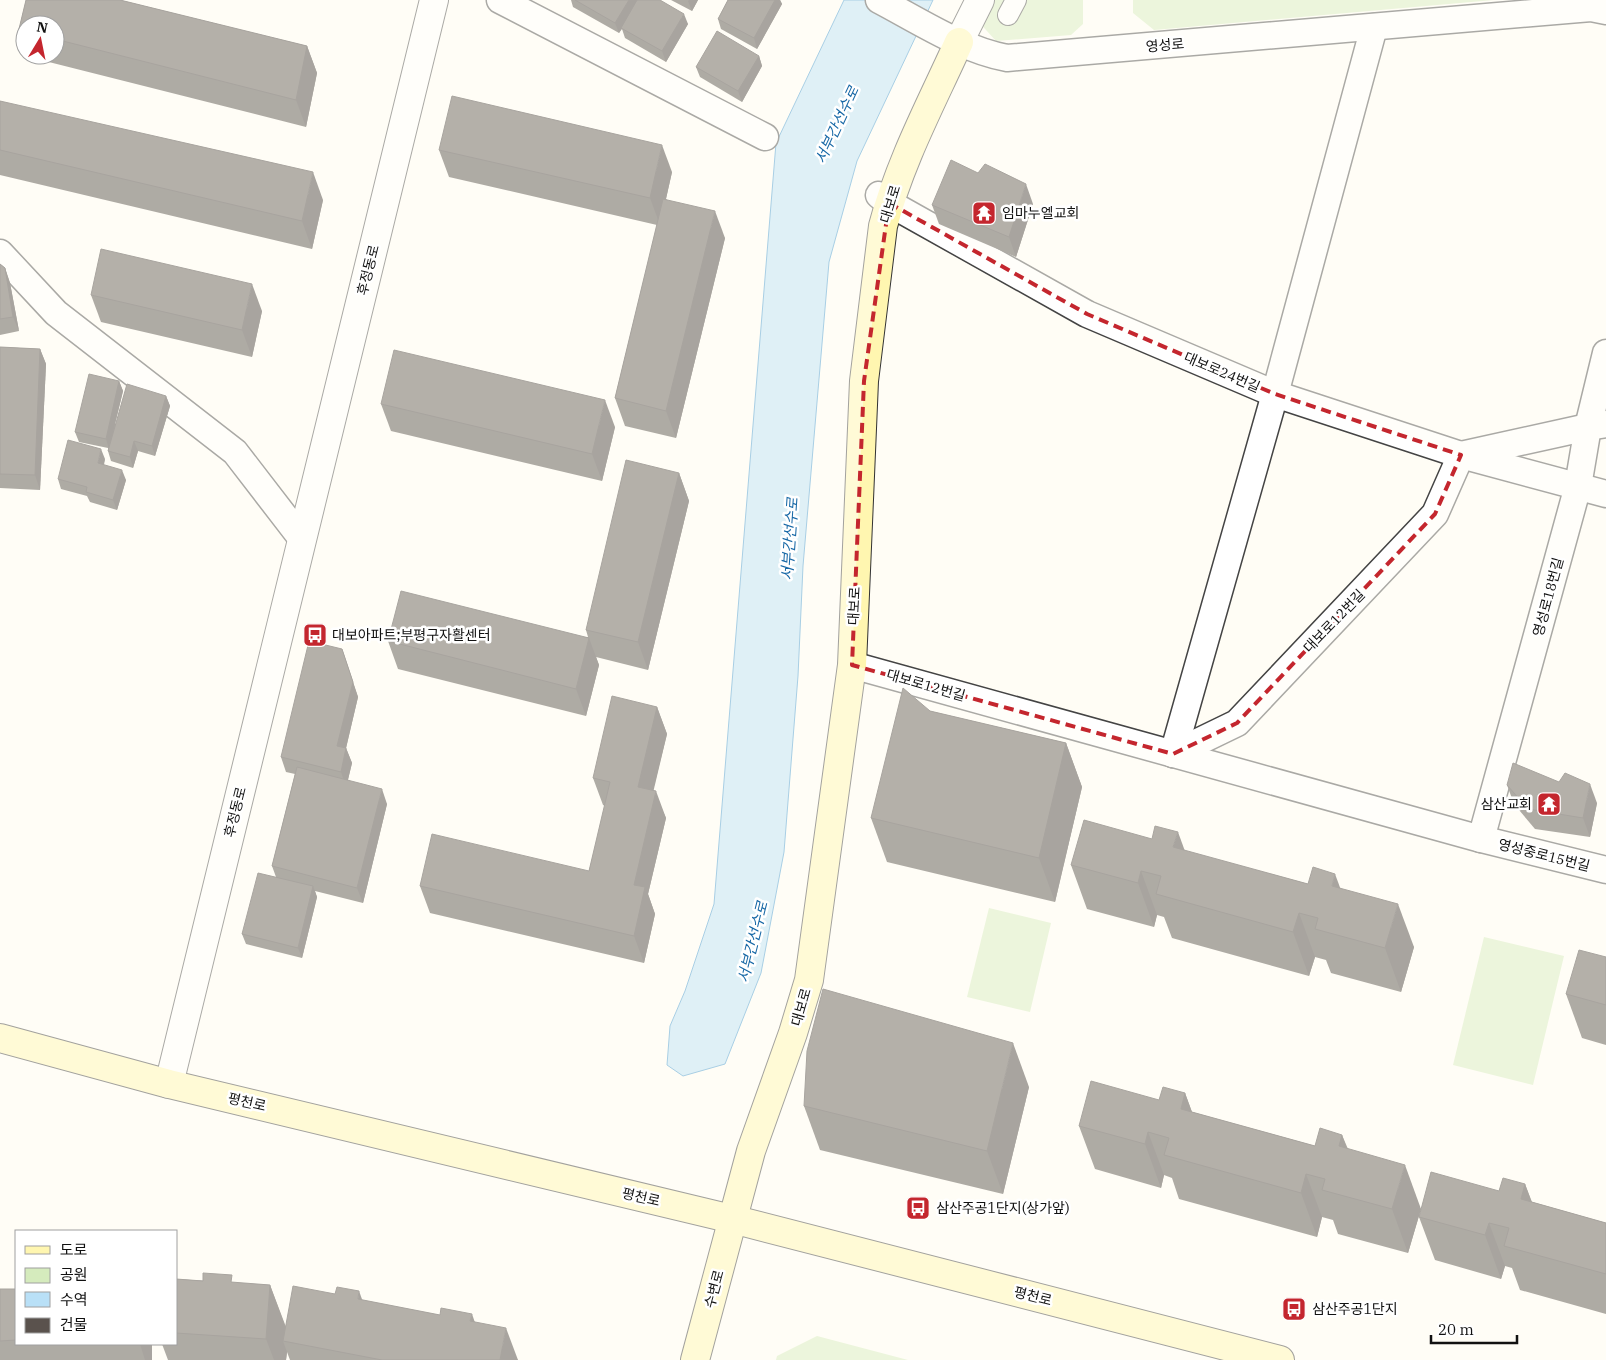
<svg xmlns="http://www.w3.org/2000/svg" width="1606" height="1360" viewBox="0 0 1606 1360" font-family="'IBM Plex Serif','Noto Sans KR',serif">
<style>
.green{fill:#d5ebbd}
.water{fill:#b9e0f7;stroke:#3f96cf}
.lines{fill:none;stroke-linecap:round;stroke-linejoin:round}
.pedestrian-casing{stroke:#444;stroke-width:22}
.minor-casing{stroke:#444;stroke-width:29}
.tertiary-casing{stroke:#444;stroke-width:30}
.secondary-casing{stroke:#333;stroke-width:30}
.pedestrian{stroke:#fff;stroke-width:20}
.minor{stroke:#fff;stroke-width:26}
.tertiary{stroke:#fff;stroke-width:28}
.secondary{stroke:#fff6b0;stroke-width:28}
.wall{fill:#4d4742}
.shaded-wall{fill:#3f3936}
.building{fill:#5a524d;stroke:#3f3936}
.marked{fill:none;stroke:#c4262e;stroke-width:4;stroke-dasharray:10 6;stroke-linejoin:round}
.labels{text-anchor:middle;stroke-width:5;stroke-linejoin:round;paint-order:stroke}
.street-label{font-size:14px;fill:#111;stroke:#fff}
.poi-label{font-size:14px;fill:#111;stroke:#fff;text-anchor:start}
.water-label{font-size:15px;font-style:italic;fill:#1768a6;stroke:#fff}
</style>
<rect width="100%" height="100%" fill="#fffdf5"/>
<g class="green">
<polygon points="985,0 1083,0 1083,24 1071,35 996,41 976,19"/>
<polygon points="1133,0 1494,0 1154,30 1133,13"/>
<polygon points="989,908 1051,923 1030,1012 967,997"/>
<polygon points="1484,937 1564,956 1533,1085 1453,1065"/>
<polygon points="817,1336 908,1360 776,1360 777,1356"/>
</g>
<polygon class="water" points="844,0 933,0 857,161 829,262 803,566 798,676 784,852 761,973 725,1064 683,1076 667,1065 670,1026 685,991 714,904 776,143"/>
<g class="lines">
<g class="pedestrian-casing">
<polyline id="pedestrian" points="1008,15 1016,0"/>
</g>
<g class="minor-casing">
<g id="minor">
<polyline points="500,0 765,137"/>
<path d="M879,0C919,21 963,50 1007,58L1591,8L1606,11"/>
<polyline points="879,195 889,203 1087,314 1275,394 1461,455 1606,494"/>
<polyline points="0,253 56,313 235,452 302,539"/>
<polyline points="852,665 1481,839 1606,870"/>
<polyline points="1173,754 1275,394 1374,27"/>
<polyline points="1173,754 1237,723 1435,514 1461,455 1588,427 1606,424"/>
<polyline points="1481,839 1578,486 1588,427 1606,353"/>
</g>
</g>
<g class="tertiary-casing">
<g id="tertiary">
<polyline points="959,42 980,0"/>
<polyline points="169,1084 434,0"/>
</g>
</g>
<g class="secondary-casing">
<g id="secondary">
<polyline points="0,1038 169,1084 732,1219 1280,1360"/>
<path d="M695,1360L751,1151L793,1033L809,980L852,665L864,381L883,226C900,161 932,102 959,42"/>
</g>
</g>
<use href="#pedestrian" class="pedestrian"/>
<use href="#minor" class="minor"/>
<use href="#tertiary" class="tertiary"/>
<use href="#secondary" class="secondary"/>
</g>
<g class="wall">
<polygon points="26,0 120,0 307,46 317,73 306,127 29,57 28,55 55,55 55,25 25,25 25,47 19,29"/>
<polygon points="571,0 660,0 688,24 666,62 625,38 622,29 619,33 573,7"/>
<polygon points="671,0 698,0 692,11"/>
<polygon points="728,0 780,0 782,4 757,49 721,29 718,19"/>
<polygon points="759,56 762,66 742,102 700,77 696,67"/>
<polygon points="0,101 323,200 312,249 0,175"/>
<polygon points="439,150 672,172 666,199 725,238 676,438 625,426 615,398 657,225 449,177"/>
<polygon points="1033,204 1016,257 939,224 932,205"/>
<polygon points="0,264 5,268 10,283 19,331 0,335"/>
<polygon points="91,295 262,311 252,357 101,322"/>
<polygon points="0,347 40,349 46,364 40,490 0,488"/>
<polygon points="119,381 123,391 115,424 166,396 170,406 155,456 138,451 133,468 111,461 108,451 108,448 79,442 75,432"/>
<polygon points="381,404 615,427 602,481 391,431"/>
<polygon points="105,459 104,465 126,480 117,510 90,502 87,496 61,489 58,479"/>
<polygon points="679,473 689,501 648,670 596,657 599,665 586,716 398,669 388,641 588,637 586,630"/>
<polygon points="342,649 358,697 346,748 352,763 348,780 387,804 363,903 315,891 317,897 302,958 246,944 242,934 276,877 272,866 295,774 286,772 281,757"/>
<polygon points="657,707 667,734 653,790 666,818 648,894 655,914 644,963 430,913 420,886 589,871 605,806 603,805 593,778"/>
<polygon points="930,711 1066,743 1082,787 1055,902 887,862 871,818"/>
<polygon points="1507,785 1597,803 1590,837 1535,829 1514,804"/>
<polygon points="1185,851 1308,884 1340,888 1414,947 1401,992 1331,973 1326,960 1315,957 1309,976 1172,938 1164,917 1157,915 1154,927 1087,909 1071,865"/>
<polygon points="1606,957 1606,1045 1582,1038 1566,994"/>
<polygon points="1029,1087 1003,1194 820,1150 804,1106"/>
<polygon points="1185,1093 1192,1112 1315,1146 1342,1135 1348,1149 1421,1209 1408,1253 1338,1234 1333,1220 1322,1217 1317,1237 1179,1199 1172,1178 1164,1175 1161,1188 1095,1169 1079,1126"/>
<polygon points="1525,1184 1532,1202 1606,1223 1606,1314 1520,1290 1512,1268 1505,1266 1501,1279 1435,1260 1419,1217 1499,1191"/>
<polygon points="176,1279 270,1285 286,1327 362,1300 475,1322 518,1360 290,1360 287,1352 286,1360 168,1360 162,1344 176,1344"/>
<polygon points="0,1289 16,1289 16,1344 152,1344 152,1360 0,1360"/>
</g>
<g class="shaded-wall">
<polygon points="629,0 638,0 619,33 615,23"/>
<polygon points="689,0 698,0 692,11 688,1"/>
<polygon points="775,0 780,0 782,4 757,49 754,38"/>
<polygon points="684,14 688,24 666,62 662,51"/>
<polygon points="307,46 317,73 306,127 296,100"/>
<polygon points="759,56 762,66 742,102 738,91"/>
<polygon points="662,145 672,172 660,225 650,198"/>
<polygon points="313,172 323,200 312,249 302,221"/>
<polygon points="1026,184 1033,204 1016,257 1009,237"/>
<polygon points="715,211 725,238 676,438 666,411"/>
<polygon points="5,268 10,283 19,331 13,317"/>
<polygon points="252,284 262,311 252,357 242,330"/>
<polygon points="40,349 46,364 40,490 35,475"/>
<polygon points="119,381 123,391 109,449 106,439"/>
<polygon points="166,396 170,406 155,456 152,446"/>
<polygon points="605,400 615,427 602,481 592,454"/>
<polygon points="134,441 138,451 133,468 130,457"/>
<polygon points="101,449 105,459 101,473 98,463"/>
<polygon points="122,470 126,480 117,510 113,500"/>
<polygon points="679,473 689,501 648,670 638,642"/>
<polygon points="589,638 599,665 586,716 576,689"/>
<polygon points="342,649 358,697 343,761 337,746"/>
<polygon points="657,707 667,734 648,814 638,787"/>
<polygon points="1066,743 1082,787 1055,902 1039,858"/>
<polygon points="346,748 352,763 346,787 341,772"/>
<polygon points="1590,784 1597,803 1590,837 1583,818"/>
<polygon points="382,789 387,804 363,903 357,888"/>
<polygon points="656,791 666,818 648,894 655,914 644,963 634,936 634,885"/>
<polygon points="1178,832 1194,876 1173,847"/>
<polygon points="1141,871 1157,915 1154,927 1138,883"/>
<polygon points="1335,874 1351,917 1332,886"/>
<polygon points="313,886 317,897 302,958 298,948"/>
<polygon points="1398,904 1414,947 1401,992 1385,948"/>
<polygon points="1299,913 1315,957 1309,976 1293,932"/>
<polygon points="1013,1043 1029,1087 1003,1194 987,1151"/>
<polygon points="1185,1093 1201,1137 1181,1109"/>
<polygon points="1148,1132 1164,1175 1161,1188 1145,1144"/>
<polygon points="1342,1135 1358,1179 1339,1146"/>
<polygon points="1405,1165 1421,1209 1408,1253 1392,1209"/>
<polygon points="1306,1174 1322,1217 1317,1237 1301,1193"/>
<polygon points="1525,1184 1541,1228 1521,1199"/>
<polygon points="1489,1223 1505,1266 1501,1279 1485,1235"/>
<polygon points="270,1285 288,1334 283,1341 287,1352 286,1360 274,1360 266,1339"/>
<polygon points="359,1291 377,1340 358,1299"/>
<polygon points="472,1314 488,1360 470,1321"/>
<polygon points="506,1328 518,1360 500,1360"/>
<polygon points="140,1344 152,1344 152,1360 145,1360"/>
</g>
<g class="building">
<polygon points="26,0 120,0 307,46 296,100 55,39 55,25 25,25 25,31 19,29"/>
<polygon points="575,0 629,0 615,23"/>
<polygon points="637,0 660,0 684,14 662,51 621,28"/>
<polygon points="728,0 775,0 754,38 718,19"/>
<polygon points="717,31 759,56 738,91 696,67"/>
<polygon points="452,96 662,145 650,198 439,150"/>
<polygon points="0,101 313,172 302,221 0,150"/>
<polygon points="951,160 978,173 985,164 1026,184 1009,237 932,205"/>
<polygon points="663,199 715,211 666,411 615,398"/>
<polygon points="101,249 252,284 242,330 91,295"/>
<polygon points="0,264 5,268 13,317 0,319"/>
<polygon points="0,347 40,349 35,475 0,474"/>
<polygon points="394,350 605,400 592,454 381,404"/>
<polygon points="89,374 119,381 106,439 75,432"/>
<polygon points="127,384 166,396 152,446 134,441 130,457 108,451"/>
<polygon points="68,440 101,449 98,463 122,470 113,500 86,492 87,487 58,479"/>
<polygon points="626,460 679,473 638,642 586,630"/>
<polygon points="401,591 589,638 576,689 388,641"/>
<polygon points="309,641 342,649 353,682 337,746 346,748 341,772 281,757"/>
<polygon points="903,688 930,711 1066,743 1039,858 871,818"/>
<polygon points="612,696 657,707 638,787 656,791 634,885 645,887 634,936 420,886 432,834 589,871 610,782 593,778"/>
<polygon points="1513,763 1559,782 1565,773 1590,784 1583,818 1528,809 1507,785"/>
<polygon points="297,767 382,789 357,888 272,866"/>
<polygon points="1084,820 1152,839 1155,826 1178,832 1173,847 1308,884 1313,867 1335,874 1332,886 1398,904 1385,948 1315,929 1318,918 1299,913 1293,932 1156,894 1161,876 1141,871 1138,883 1071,865"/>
<polygon points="258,873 313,886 298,948 242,934"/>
<polygon points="1579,950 1606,957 1606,1005 1566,994"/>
<polygon points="823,989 1013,1043 987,1151 804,1106 807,1051"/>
<polygon points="1091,1081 1159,1100 1163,1087 1185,1093 1181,1109 1315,1146 1320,1128 1342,1135 1339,1146 1405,1165 1392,1209 1322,1190 1325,1179 1306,1174 1301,1193 1164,1155 1169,1138 1148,1132 1145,1144 1079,1126"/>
<polygon points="1431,1172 1499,1191 1503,1178 1525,1184 1521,1199 1606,1223 1606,1274 1504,1246 1509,1228 1489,1223 1485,1235 1419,1217"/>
<polygon points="203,1273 232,1275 231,1282 270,1285 266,1339 176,1333 176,1279 203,1281"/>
<polygon points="293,1286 335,1294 337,1287 359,1291 358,1299 440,1315 441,1308 472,1314 470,1321 506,1328 500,1360 382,1360 283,1341"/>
<polygon points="0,1289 16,1289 16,1340 0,1341"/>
</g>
<path d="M0 0H1606V1360H0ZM889,203L1087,314L1275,394L1461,455L1435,514L1237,723L1173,754L852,665L864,381Z" fill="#fffdf5" fill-opacity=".55" fill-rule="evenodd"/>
<path class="marked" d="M889,203L1087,314L1275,394L1461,455L1435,514L1237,723L1173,754L852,665L864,381Z"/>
<defs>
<g id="temple-square" transform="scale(1.25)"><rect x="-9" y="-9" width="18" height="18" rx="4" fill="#c4262e" stroke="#fff"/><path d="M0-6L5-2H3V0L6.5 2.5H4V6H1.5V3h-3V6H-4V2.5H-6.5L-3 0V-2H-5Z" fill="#fff"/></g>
<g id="bus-square" transform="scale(1.25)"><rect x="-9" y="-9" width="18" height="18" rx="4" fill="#c4262e" stroke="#fff"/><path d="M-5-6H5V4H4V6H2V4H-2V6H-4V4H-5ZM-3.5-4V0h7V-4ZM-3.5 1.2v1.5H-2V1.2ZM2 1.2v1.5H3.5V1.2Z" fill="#fff"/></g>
</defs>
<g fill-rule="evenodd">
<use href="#temple-square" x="984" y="213"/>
<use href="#bus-square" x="315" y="635"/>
<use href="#temple-square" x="1549" y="804"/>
<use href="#bus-square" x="918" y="1208"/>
<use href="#bus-square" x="1294" y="1309"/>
</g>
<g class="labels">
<g class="street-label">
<text transform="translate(1165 45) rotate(-5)" y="5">영성로</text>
<text transform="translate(890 204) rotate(-73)" y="5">대보로</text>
<text transform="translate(368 270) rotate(-76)" y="5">후정동로</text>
<text transform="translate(1222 372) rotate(23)" y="5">대보로24번길</text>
<text transform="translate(1548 597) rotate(-75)" y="5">영성로18번길</text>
<text transform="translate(854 606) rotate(-87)" y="5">대보로</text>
<text transform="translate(1334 621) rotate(-46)" y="5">대보로12번길</text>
<text transform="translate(926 685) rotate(16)" y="5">대보로12번길</text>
<text transform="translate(235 812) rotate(-76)" y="5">후정동로</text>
<text transform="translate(1544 855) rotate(14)" y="5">영성중로15번길</text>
<text transform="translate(801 1007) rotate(-74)" y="5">대보로</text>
<text transform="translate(247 1102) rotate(13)" y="5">평천로</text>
<text transform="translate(641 1197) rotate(13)" y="5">평천로</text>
<text transform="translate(714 1289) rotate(-75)" y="5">수변로</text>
<text transform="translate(1033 1296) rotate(14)" y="5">평천로</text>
</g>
<g class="poi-label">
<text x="1002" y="218">임마누엘교회</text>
<text x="332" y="640">대보아파트;부평구자활센터</text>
<text x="1532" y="809" text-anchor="end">삼산교회</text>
<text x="936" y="1213">삼산주공1단지(상가앞)</text>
<text x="1312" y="1314">삼산주공1단지</text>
</g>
<g class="water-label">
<text transform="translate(837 125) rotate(-65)" y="5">서부간선수로</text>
<text transform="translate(790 539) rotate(-86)" y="5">서부간선수로</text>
<text transform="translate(753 942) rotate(-76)" y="5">서부간선수로</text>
</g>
</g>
<rect x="15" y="1230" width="162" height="115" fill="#ffffff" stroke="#a0a0a0"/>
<rect x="25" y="1246" width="25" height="8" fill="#fff6b0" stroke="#a0a0a0"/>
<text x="60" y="1255" font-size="15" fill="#111111">도로</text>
<rect x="25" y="1268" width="25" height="15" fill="#d5ebbd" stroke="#a0a0a0"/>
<text x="60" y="1280" font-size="15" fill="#111111">공원</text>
<rect x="25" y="1292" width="25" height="15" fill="#b9e0f7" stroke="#a0a0a0"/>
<text x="60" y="1305" font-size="15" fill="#111111">수역</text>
<rect x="25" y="1318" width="25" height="15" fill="#5a524d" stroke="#a0a0a0"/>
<text x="60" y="1330" font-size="15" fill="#111111">건물</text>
<g transform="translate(40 40) rotate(10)"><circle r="24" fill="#ffffff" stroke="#a0a0a0"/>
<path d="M0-4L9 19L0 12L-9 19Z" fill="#c4262e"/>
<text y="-8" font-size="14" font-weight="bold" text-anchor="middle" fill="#111111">N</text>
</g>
<path d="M1431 1335v8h86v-8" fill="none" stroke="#111111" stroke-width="2.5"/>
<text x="1438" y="1335" font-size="15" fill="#111111" stroke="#ffffff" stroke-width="4" paint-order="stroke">20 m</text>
</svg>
